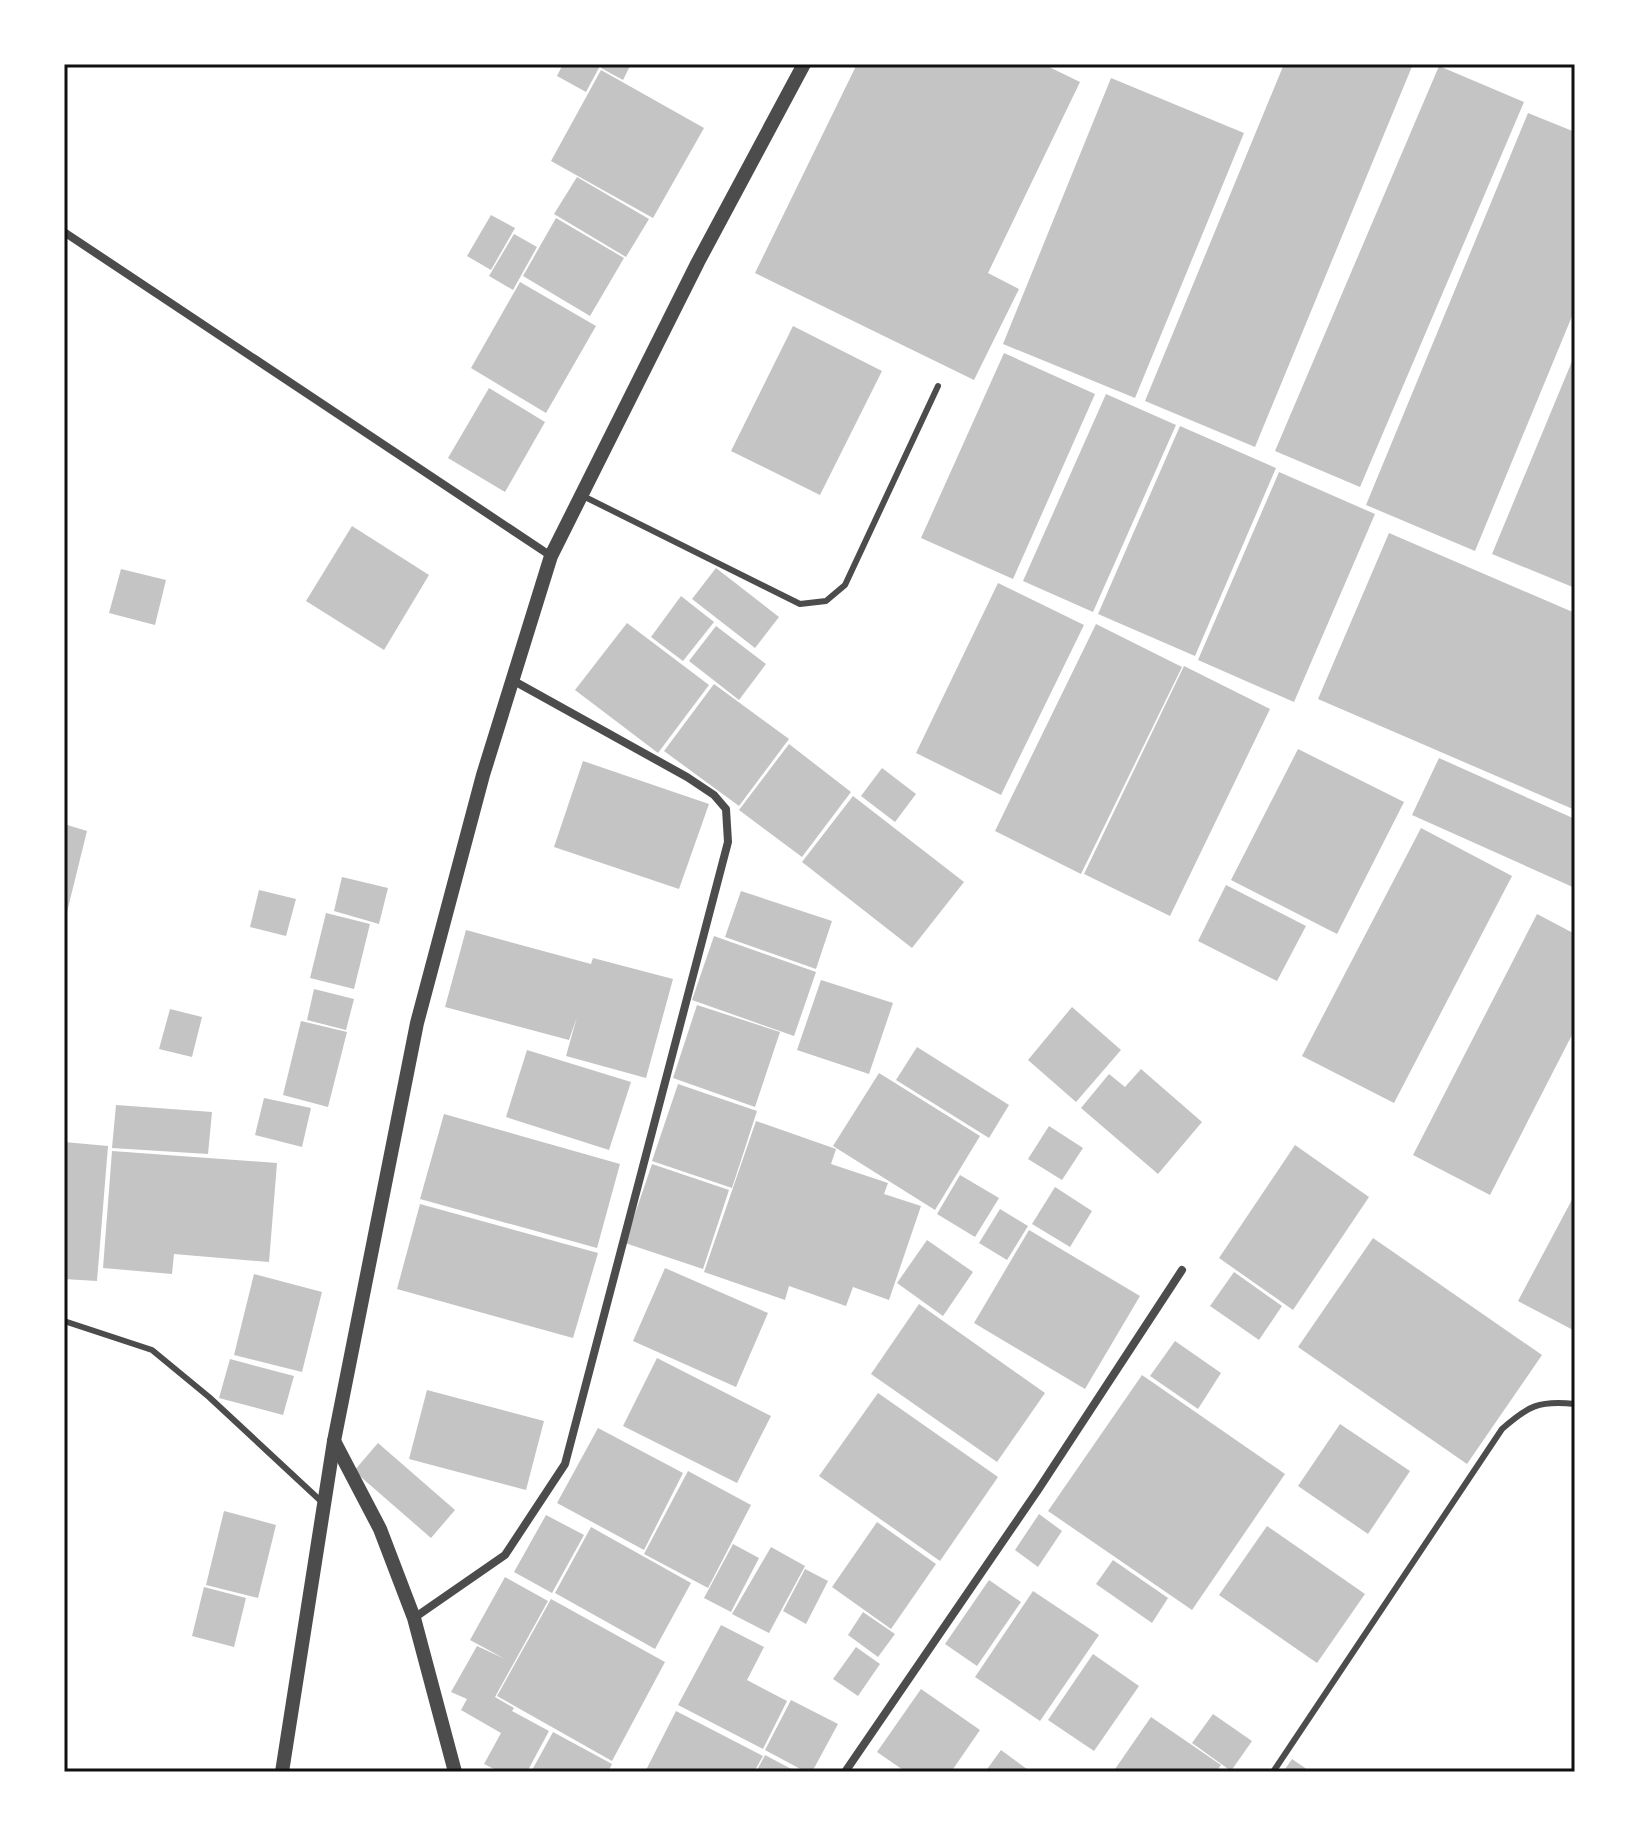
<svg xmlns="http://www.w3.org/2000/svg" width="1639" height="1836" viewBox="0 0 1639 1836" font-family="Helvetica,sans-serif">
<style>
.building{fill:#c4c4c4}
.lines{fill:none;stroke-linecap:round;stroke-linejoin:round}
.service{stroke:#4c4c4c;stroke-width:6}
.minor{stroke:#4c4c4c;stroke-width:8}
.tertiary{stroke:#4c4c4c;stroke-width:14}
.neatline{fill:none;stroke:#111;stroke-width:3}
</style>
<rect width="100%" height="100%" fill="#fff"/>
<g class="building">
<polygon points="563,64 601,64 586,92 557,76"/>
<polygon points="603,64 631,64 623,80 601,68"/>
<polygon points="857,64 1043,64 1080,82 988,273 1019,289 974,380 755,273"/>
<polygon points="1284,64 1413,64 1255,447 1145,401"/>
<polygon points="1439,66 1524,102 1360,487 1275,451"/>
<polygon points="601,70 704,128 653,218 551,161"/>
<polygon points="1111,78 1244,133 1135,398 1003,344"/>
<polygon points="1528,113 1575,132 1575,309 1475,551 1366,505"/>
<polygon points="577,177 649,219 626,257 554,214"/>
<polygon points="491,215 515,228 491,270 467,256"/>
<polygon points="556,218 624,258 590,316 523,276"/>
<polygon points="514,234 537,247 513,290 489,276"/>
<polygon points="520,282 596,326 546,413 471,368"/>
<polygon points="793,326 882,371 820,495 731,451"/>
<polygon points="1004,353 1095,394 1013,579 921,538"/>
<polygon points="1575,354 1575,588 1492,554"/>
<polygon points="489,388 545,422 505,492 448,458"/>
<polygon points="1106,394 1176,425 1093,612 1023,581"/>
<polygon points="1180,426 1276,468 1195,656 1098,614"/>
<polygon points="1279,472 1375,514 1294,702 1198,660"/>
<polygon points="352,526 429,575 384,650 306,601"/>
<polygon points="1389,533 1575,613 1575,810 1318,699"/>
<polygon points="716,568 779,617 755,648 692,599"/>
<polygon points="121,569 166,580 155,625 109,613"/>
<polygon points="998,583 1084,625 1001,795 916,753"/>
<polygon points="681,596 714,622 683,661 651,637"/>
<polygon points="627,623 709,685 658,753 575,690"/>
<polygon points="1096,624 1182,667 1081,874 995,831"/>
<polygon points="716,626 766,664 739,700 689,661"/>
<polygon points="1184,666 1270,709 1170,916 1084,874"/>
<polygon points="714,684 789,739 739,806 664,751"/>
<polygon points="789,744 851,792 802,857 739,810"/>
<polygon points="1298,749 1404,802 1337,934 1231,880"/>
<polygon points="1439,758 1575,819 1575,888 1412,815"/>
<polygon points="583,761 709,804 679,889 554,847"/>
<polygon points="882,768 916,794 895,822 861,796"/>
<polygon points="853,796 964,882 912,948 802,862"/>
<polygon points="64,824 87,831 67,912 64,911"/>
<polygon points="1421,828 1512,876 1394,1103 1302,1056"/>
<polygon points="342,877 388,888 379,924 334,911"/>
<polygon points="1226,885 1306,926 1277,981 1198,941"/>
<polygon points="259,890 296,899 286,936 250,927"/>
<polygon points="741,891 832,921 816,969 725,937"/>
<polygon points="326,913 370,924 354,989 310,978"/>
<polygon points="1537,914 1575,934 1575,1029 1490,1195 1413,1155"/>
<polygon points="466,930 591,964 593,958 673,979 646,1078 566,1056 577,1017 569,1040 445,1007"/>
<polygon points="714,936 816,972 794,1036 692,1000"/>
<polygon points="821,980 893,1003 869,1074 797,1050"/>
<polygon points="314,989 354,999 346,1030 307,1020"/>
<polygon points="697,1005 780,1032 755,1107 673,1078"/>
<polygon points="1072,1007 1121,1050 1076,1102 1028,1060"/>
<polygon points="170,1009 202,1017 192,1057 159,1049"/>
<polygon points="301,1021 347,1032 328,1107 283,1095"/>
<polygon points="917,1047 1009,1105 989,1138 896,1080"/>
<polygon points="527,1050 631,1082 609,1150 506,1117"/>
<polygon points="1141,1069 1202,1122 1158,1174 1081,1108 1109,1074 1125,1087"/>
<polygon points="879,1073 980,1136 935,1210 833,1146"/>
<polygon points="678,1084 757,1111 732,1188 652,1161"/>
<polygon points="264,1098 311,1108 302,1147 255,1135"/>
<polygon points="116,1105 212,1112 208,1154 112,1148"/>
<polygon points="444,1114 620,1164 597,1248 420,1199"/>
<polygon points="756,1121 836,1149 831,1164 888,1183 884,1194 921,1206 889,1300 853,1287 846,1306 789,1286 785,1300 704,1272"/>
<polygon points="1049,1126 1083,1148 1062,1180 1028,1159"/>
<polygon points="64,1142 108,1146 97,1281 64,1279"/>
<polygon points="1295,1145 1369,1197 1293,1310 1219,1258"/>
<polygon points="112,1151 277,1163 269,1262 174,1254 172,1274 103,1268"/>
<polygon points="652,1164 729,1190 703,1269 625,1243"/>
<polygon points="960,1175 999,1198 975,1237 937,1214"/>
<polygon points="1055,1187 1092,1211 1070,1247 1032,1224"/>
<polygon points="1575,1194 1575,1331 1518,1301"/>
<polygon points="420,1204 598,1253 573,1338 397,1289"/>
<polygon points="1000,1209 1028,1226 1007,1260 979,1243"/>
<polygon points="1029,1230 1140,1296 1085,1389 974,1323"/>
<polygon points="1373,1238 1542,1355 1467,1464 1298,1347"/>
<polygon points="927,1240 973,1272 943,1316 897,1283"/>
<polygon points="665,1268 768,1313 736,1387 633,1341"/>
<polygon points="1234,1272 1282,1306 1259,1340 1210,1306"/>
<polygon points="254,1274 322,1292 302,1372 234,1355"/>
<polygon points="919,1304 1045,1393 997,1462 871,1374"/>
<polygon points="1175,1341 1221,1373 1198,1409 1150,1376"/>
<polygon points="657,1358 771,1416 737,1483 623,1426"/>
<polygon points="230,1359 294,1376 283,1415 219,1398"/>
<polygon points="1142,1375 1285,1474 1192,1610 1048,1511"/>
<polygon points="427,1390 544,1421 526,1490 409,1459"/>
<polygon points="878,1393 998,1477 940,1561 819,1476"/>
<polygon points="1340,1424 1410,1471 1368,1534 1298,1486"/>
<polygon points="598,1428 683,1473 644,1550 557,1503"/>
<polygon points="378,1443 455,1510 431,1538 354,1471"/>
<polygon points="688,1471 751,1505 708,1588 644,1554"/>
<polygon points="224,1511 276,1525 258,1598 206,1585"/>
<polygon points="1039,1514 1062,1531 1038,1567 1015,1550"/>
<polygon points="546,1515 584,1535 552,1593 514,1572"/>
<polygon points="877,1522 936,1564 891,1629 832,1587"/>
<polygon points="1267,1526 1365,1594 1317,1663 1219,1595"/>
<polygon points="591,1527 691,1583 655,1649 555,1593"/>
<polygon points="733,1544 759,1558 731,1612 704,1598"/>
<polygon points="771,1547 805,1566 769,1633 732,1614"/>
<polygon points="1113,1560 1168,1598 1152,1623 1096,1584"/>
<polygon points="805,1569 828,1581 806,1624 783,1611"/>
<polygon points="505,1577 548,1601 495,1697 514,1708 512,1711 549,1731 527,1772 500,1772 484,1764 501,1733 461,1710 467,1699 451,1692 477,1646 505,1659 470,1640"/>
<polygon points="989,1580 1021,1602 977,1666 945,1644"/>
<polygon points="204,1587 246,1598 234,1647 192,1636"/>
<polygon points="1033,1591 1099,1635 1040,1721 975,1677"/>
<polygon points="551,1599 665,1662 612,1761 497,1696"/>
<polygon points="863,1612 895,1634 878,1657 848,1635"/>
<polygon points="721,1625 764,1647 747,1680 787,1701 763,1749 678,1705"/>
<polygon points="856,1647 880,1664 858,1696 833,1679"/>
<polygon points="1093,1654 1139,1686 1094,1751 1048,1720"/>
<polygon points="921,1689 980,1730 951,1772 906,1772 877,1752"/>
<polygon points="791,1700 838,1724 812,1772 806,1772 765,1750"/>
<polygon points="676,1711 763,1756 754,1772 645,1772"/>
<polygon points="1213,1714 1252,1741 1231,1771 1192,1743"/>
<polygon points="1151,1717 1221,1765 1216,1772 1113,1772"/>
<polygon points="553,1732 612,1764 608,1772 531,1772"/>
<polygon points="1001,1750 1031,1772 985,1772"/>
<polygon points="765,1755 797,1772 756,1772"/>
<polygon points="1292,1759 1311,1772 1283,1772"/>
</g>
<g class="lines">
<g class="service">
<polyline points="581,495 800,604 826,601 845,585 938,386"/>
<polyline points="64,1321 152,1350 209,1397 323,1503"/>
<path d="M1273,1772L1502,1429C1528,1406 1539,1400 1575,1404"/>
</g>
<g class="minor">
<polyline points="64,232 551,556"/>
<polyline points="414,1618 505,1555 565,1464 728,842 726,809 714,795 687,777 514,681"/>
<polyline points="845,1772 1038,1490 1182,1270"/>
</g>
<g class="tertiary">
<polyline points="334,1441 380,1529 414,1618 455,1772"/>
<polyline points="282,1772 334,1441 417,1023 483,775 551,556 698,262 804,64"/>
</g>
</g>
<rect width="1639" height="1836" fill="none" stroke="#ffffff" stroke-width="132"/>
<rect x="66" y="66" width="1507" height="1704" class="neatline"/>
</svg>
